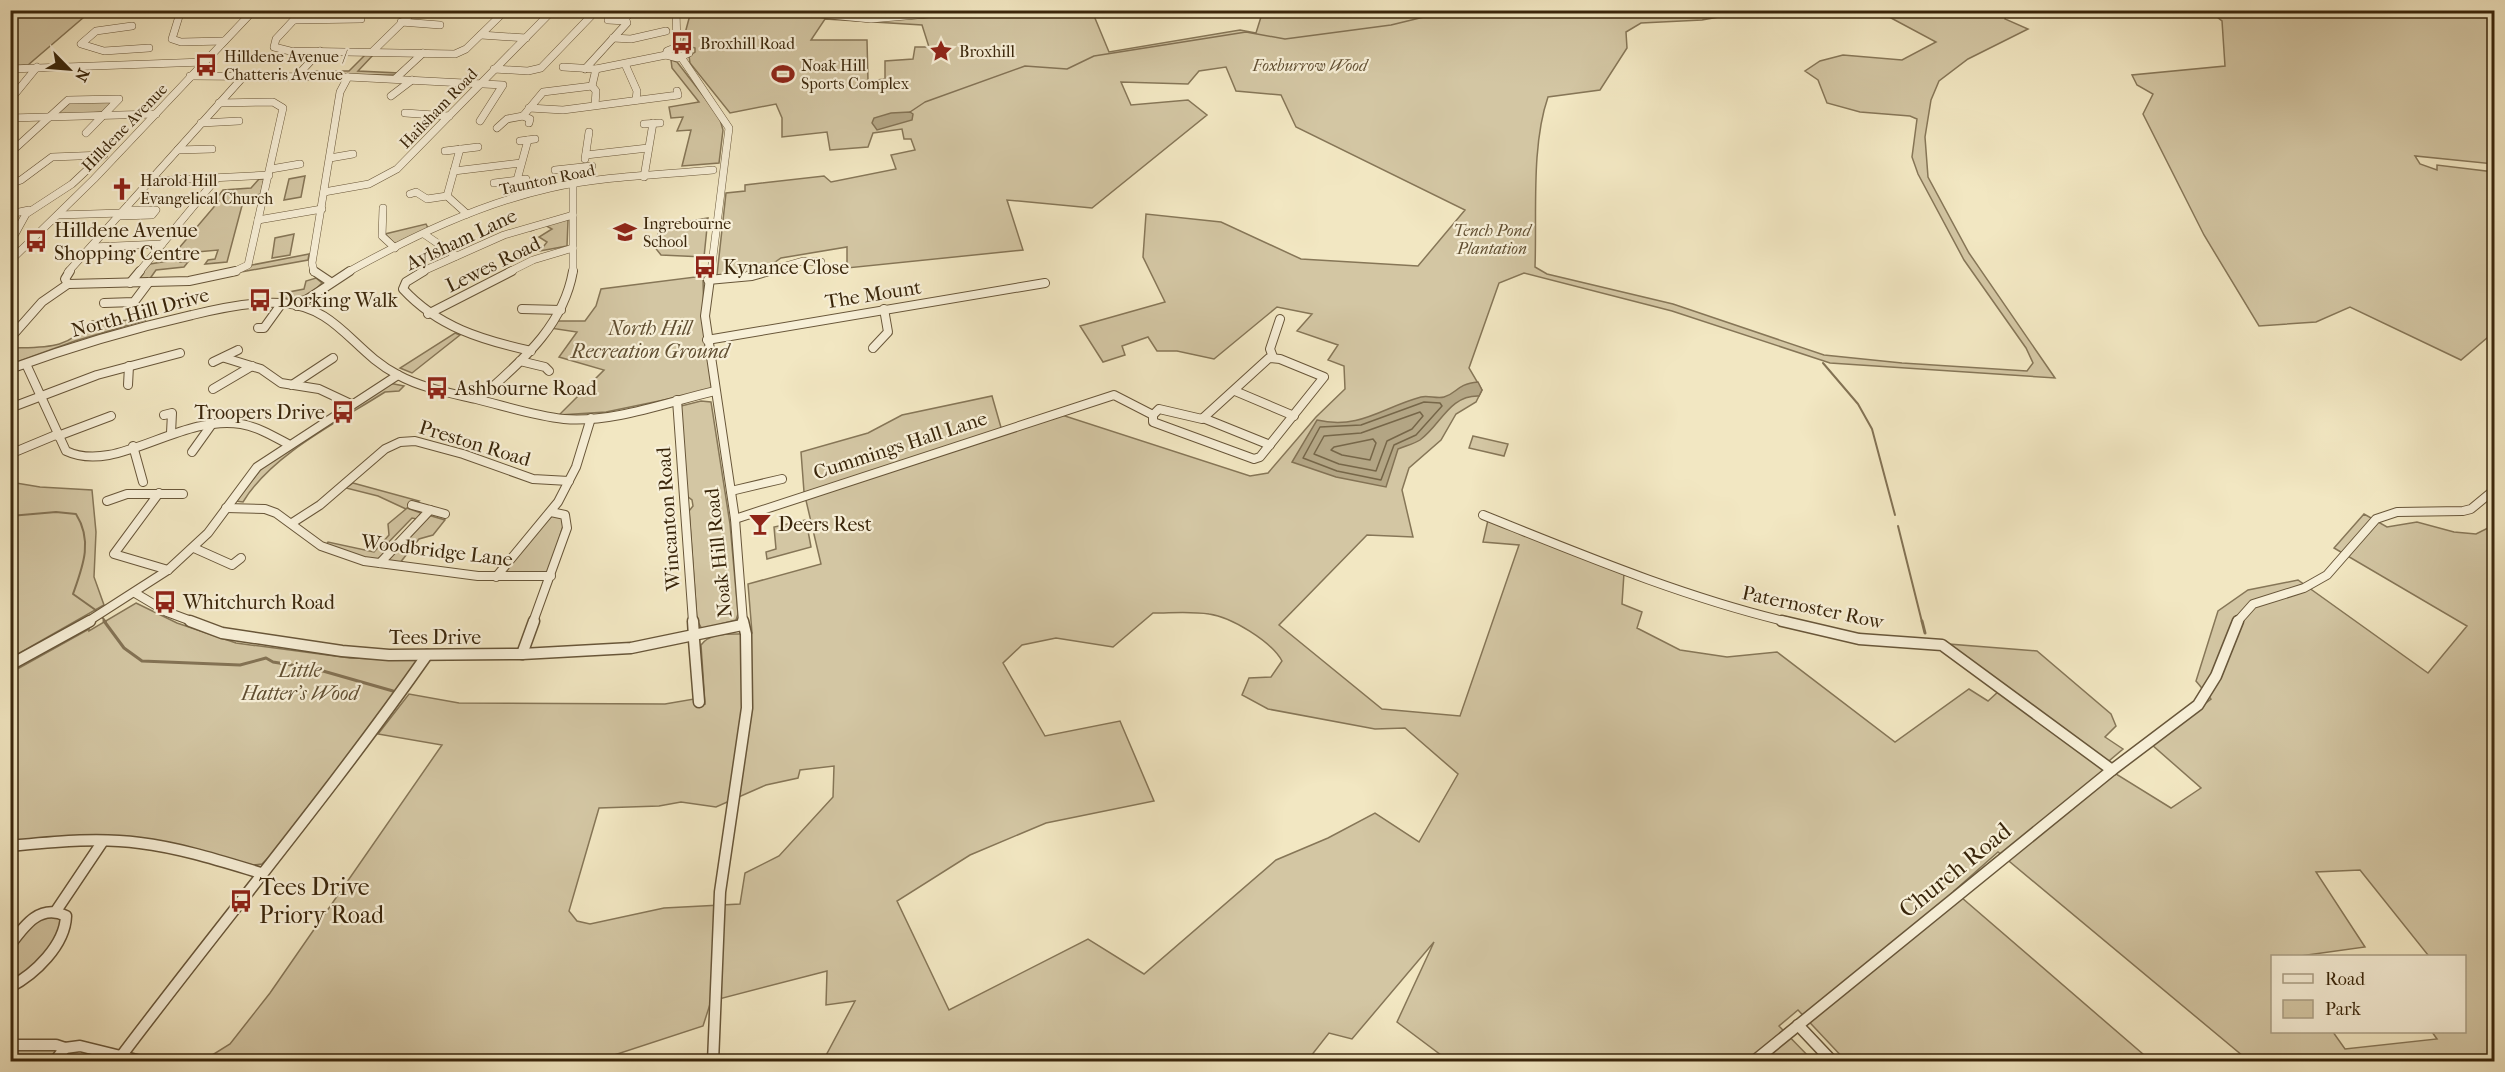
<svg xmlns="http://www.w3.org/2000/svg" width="2505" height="1072" viewBox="0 0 2505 1072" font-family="'IM FELL French Canon',serif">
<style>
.green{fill:#d3c6a3;stroke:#867657;stroke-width:1.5;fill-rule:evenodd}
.water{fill:#b3a584;stroke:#837254;stroke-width:1.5}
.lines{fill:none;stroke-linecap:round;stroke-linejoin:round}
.shore{stroke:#766648;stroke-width:1.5}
.stream-far2{stroke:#837254;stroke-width:1.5}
.stream-far1{stroke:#837254;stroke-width:2}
.stream{stroke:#837254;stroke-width:3}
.minor-far2-casing{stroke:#685639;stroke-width:8}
.minor-far1-casing{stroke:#685639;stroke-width:10}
.minor-casing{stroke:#685639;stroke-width:13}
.minor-far2{stroke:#f7efd7;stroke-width:7}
.minor-far1{stroke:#f7efd7;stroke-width:8}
.minor{stroke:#f7efd7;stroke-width:10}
.labels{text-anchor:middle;stroke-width:4.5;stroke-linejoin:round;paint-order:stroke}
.far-poi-label{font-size:16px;fill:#3a260b;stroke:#f7efd7;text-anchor:start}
.far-park-label{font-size:16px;font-style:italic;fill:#604e31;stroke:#f7efd7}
.far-street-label{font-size:16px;fill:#3a260b;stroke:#f7efd7}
.poi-label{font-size:20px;fill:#3a260b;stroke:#f7efd7;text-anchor:start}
.street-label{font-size:20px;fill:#3a260b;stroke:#f7efd7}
.park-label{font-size:20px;font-style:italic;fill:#604e31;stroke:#f7efd7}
.near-street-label{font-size:24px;fill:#3a260b;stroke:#f7efd7}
.near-poi-label{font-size:24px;fill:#3a260b;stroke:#f7efd7;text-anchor:start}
</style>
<rect width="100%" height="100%" fill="#f2e7c2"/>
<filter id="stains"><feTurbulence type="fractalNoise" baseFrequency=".00333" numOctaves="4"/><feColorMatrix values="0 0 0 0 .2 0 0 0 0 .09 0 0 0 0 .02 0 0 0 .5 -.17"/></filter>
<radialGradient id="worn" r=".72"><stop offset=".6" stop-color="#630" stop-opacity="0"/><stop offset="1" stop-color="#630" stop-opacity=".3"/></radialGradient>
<g class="green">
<path d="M764,10L805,16L809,12L804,11H1092L1109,52L1240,30L1256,33L1261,17L1267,11H1752L1702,20L1641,23L1626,32L1627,48L1600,90L1548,97C1531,146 1537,214 1535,267L1547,274L1673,304L1824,355L1902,363L2027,371L2033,363L2026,348L1964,260L1918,174L1912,157L1917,119L1910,116L1860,112L1827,103L1818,80L1805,71L1820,61L1843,55L1902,60L1936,42L1878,11H2009L2005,19L2028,29L1968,59L1939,81L1931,100L1925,137L1928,177L1969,253L2055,378L1830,363L1672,311L1524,273L1499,283L1469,368L1482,390L1476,402L1456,414L1441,440L1409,468L1402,490L1413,537L1367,535L1279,625L1382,709L1460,716L1519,545L1483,542L1488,520L1624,573L1622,604L1642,612L1637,628L1680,650L1727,657L1777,652L1895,742L1969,689L1988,701L2000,690L1948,644L2037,651L2111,714L2116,726L2105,737L2123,749L2103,766L2171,808L2201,788L2151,744L2211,699L2196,681L2218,611L2248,590L2298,580L2428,673L2467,626L2334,548L2364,514L2387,527L2417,522L2454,532L2476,534L2494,525V1061H2249L1998,852L1954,891L2151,1061H1846L1798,1010L1779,1026L1813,1061H1449L1397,1022L1434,942L1352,1039L1329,1033L1307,1061H823L855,1001L826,1005L827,971L711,1001L703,1026L596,1061L201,1062L230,1044L270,993L442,745L378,734L409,694L459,703L665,704L694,699L698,705L705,704L701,645C713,629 737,636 752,633L748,584L821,564L804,492L801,452L868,433L902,415L992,396L1002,431L1062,415L1250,476L1268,473L1316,417L1345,389L1344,366L1328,360L1338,345L1297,331L1312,314L1277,307L1214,359L1177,351H1157L1148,337L1122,346L1125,355L1103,362L1080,326L1165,302L1143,257L1146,214L1221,222L1301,259L1418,266L1465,210L1296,127L1281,95L1236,91L1226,67L1199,71L1188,84L1121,82L1131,105L1188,100L1207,115L1092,208L1007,200L1023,250L847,268V247L781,258L768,267L748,272L717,275L726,193L745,191V185L824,176L831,182L896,169L891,155L915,150L911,139H904L902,129L873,133L868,147L830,150L827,132L782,137V118L776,104L730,113L690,63L689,56L695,52V48L685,45L683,41L691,11ZM825,19L922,25L929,47H915L913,59L885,61V79L868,81L867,40H811ZM1153,613C1171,613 1191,611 1209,614C1231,617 1271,641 1282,661L1271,677L1249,678L1242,695L1268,709L1375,729L1405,728L1458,774L1419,842L1375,813L1328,838L1276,860L1144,974L1088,939L949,1010L897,901L970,855L1046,823L1154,801L1120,721L1045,736L1003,663L1022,645L1056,638L1113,647ZM834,766L833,797L779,856L745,873L740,904L664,908L590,924L577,921L569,911L599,808L659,806L681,802L716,807L766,785L798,778L800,770ZM2360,870L2428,955L2424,956H2464V1032H2432L2437,1039L2345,1049L2333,1032H2272V956H2300L2365,947L2316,872Z"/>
<polygon points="2279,10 2494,11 2494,164 2415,156 2420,164 2437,170 2437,165 2494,172 2494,332 2461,360 2350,307 2316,322 2259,326 2204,235 2143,114 2153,94 2137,85 2132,75 2225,66 2222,21 2213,14"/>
<polygon points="40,11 91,11 28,65 11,66 11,25 18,15 26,17"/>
<polygon points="324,53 416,55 374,54 358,71 398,73 395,75 304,74 306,71 349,71 365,55 321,54"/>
<polygon points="671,60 677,62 719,116 723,130 719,163 682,166 691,130 677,131 683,117 671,118 669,107 699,102 672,68"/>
<polygon points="113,99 106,112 57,115 66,103"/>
<polygon points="305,176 301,197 284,200 289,179"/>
<polygon points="259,179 264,179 261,194 244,198 227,262 205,264 208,260 215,259 218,250 186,253 180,262 188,262 184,267 156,270 149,280 136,280 150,264 168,261 219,201 215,200 223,190 251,188"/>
<polygon points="708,218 704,257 661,255 653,245 662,226"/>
<polygon points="563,219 568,220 567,246 540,251 547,242 539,237 552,229 545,225 531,231 525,227"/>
<polygon points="426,224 428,228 398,243 394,243 385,234"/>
<polygon points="294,234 290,255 272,258 275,238"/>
<polygon points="309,254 308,260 241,272 252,265"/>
<polygon points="703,276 704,326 712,390 606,412 559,415 604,370 559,357 577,332 550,328 555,321 585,321 596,306 601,289"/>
<path d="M316,278L322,283C310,296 300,299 282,298L284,293L304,289L306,281Z"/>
<path d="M146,320L75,341L11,364V348C46,347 67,350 92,321Z"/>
<polygon points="455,333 460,335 412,373 400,368"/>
<path d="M389,383L404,386L399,391L385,392C338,422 272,454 243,502L235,501L263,467Z"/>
<polygon points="701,401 711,402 730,524 738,614 736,620 702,629 697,620 689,511 693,506 692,500 687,496 681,406"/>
<polygon points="1473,436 1508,444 1504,456 1469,448"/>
<polygon points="10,482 40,487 92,490 96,532 94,577 104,605 11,658"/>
<polygon points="353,483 419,501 407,508 421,513 417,519 412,518 383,548 388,550 380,560 373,561 325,546 328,542 374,552 389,535 388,524 406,509 378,496 346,488"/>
<polygon points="428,515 445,520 433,535 419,539 399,564 388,560"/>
<polygon points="552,516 562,517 563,526 549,571 546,573 506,574 505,569 519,549"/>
<polygon points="806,520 811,547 767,559 766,552 776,549 774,527"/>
<polygon points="136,603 177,623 236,643 350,658 419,660 283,843 262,864 253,865 147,840 11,843 10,673 89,629 89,631"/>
<polygon points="35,916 66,916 58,940 11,987 11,945"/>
<polygon points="10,1045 65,1048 54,1061 11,1061"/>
</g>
<g class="water">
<polygon points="910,112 913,114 912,120 877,130 872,123 874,118 891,113"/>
<path d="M1478,382L1482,390L1479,396C1449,395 1441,425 1420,440C1414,444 1405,446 1398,449L1386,487L1336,477L1292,462L1317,420C1360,430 1383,407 1421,397C1428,395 1437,399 1444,397C1458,393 1456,384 1478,382Z"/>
</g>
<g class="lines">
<g class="shore">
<polygon points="1424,402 1440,403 1442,406 1416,435 1394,445 1381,480 1337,471 1303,458 1320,427 1361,425"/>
<polygon points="1420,412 1423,416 1412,429 1387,441 1376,471 1339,464 1314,454 1324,436 1361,433"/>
<polygon points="1373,439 1376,443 1370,460 1342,455 1331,450 1334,447"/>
</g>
<polyline class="stream-far2" points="910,112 925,102 1025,66 1067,69 1094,56 1246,32 1285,39 1391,25 1428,16"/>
<g class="stream-far1">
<polyline points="1823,363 1858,404 1872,429 1895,515"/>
<path d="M10,516L56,512L76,514C93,541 83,566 73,594L97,611"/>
<polyline points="1898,526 1922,622"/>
<polyline points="101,616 106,622"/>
</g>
<g class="stream">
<polyline points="104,621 124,648 142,661 240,665 266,658 273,662 316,669 393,691"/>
<polyline points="1922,621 1925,633"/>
</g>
<g class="minor-far2-casing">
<g id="minor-far2">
<polyline points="181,10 172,39 181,42 224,41"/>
<polyline points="303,10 276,39 274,47 290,51 455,54 466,49 506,10"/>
<polyline points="676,10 677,47"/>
<polyline points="779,10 871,19 975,10"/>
<polyline points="294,20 361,19"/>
<polyline points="608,20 626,21"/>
<polyline points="401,22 440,25"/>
<polyline points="132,26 96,31 81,44 104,51 149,48"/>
<polyline points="481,35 526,38"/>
<polyline points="613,38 631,39 666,31"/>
<polygon points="677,47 688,48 689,53 678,58 666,55 667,51"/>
<polyline points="373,51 415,10"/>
<polyline points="681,57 729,128 711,272"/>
<polyline points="625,64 637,91 636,100"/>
<polyline points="563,67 596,69 666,55"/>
<polyline points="10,69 204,62"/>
<polyline points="494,69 528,71 541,68 591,16 591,12 584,10"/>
<polyline points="585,69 627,23 625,18 635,10"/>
<polyline points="190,76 348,77 503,85 480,121"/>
<polyline points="296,77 320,51"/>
<polyline points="396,78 423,53"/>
<polyline points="391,96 412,80"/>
<polyline points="10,100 37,67"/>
<polyline points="219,103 273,102 283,108 248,265 233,272"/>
<polyline points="595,105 596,91 592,86 596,69"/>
<polyline points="529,108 563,110 678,95 677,91"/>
<polyline points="405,113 449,116"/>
<polyline points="523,116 530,119 529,123"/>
<polyline points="10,118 156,114"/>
<polyline points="201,123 239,121"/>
<polyline points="644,124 660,123"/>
<polyline points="497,128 507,119 523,116 543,92 592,86"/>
<polyline points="520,141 535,139"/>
<polyline points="460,149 447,196 467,214"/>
<polyline points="178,150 212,149"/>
<polyline points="445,151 478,147"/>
<polyline points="10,153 68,100 119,99 86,133"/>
<polyline points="586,155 648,148"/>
<polyline points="330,158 353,154"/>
<polyline points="585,159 589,132"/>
<polyline points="271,169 300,164"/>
<polyline points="555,170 592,166"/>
<polyline points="454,171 521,163"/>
<polyline points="644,177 653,123"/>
<polyline points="517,180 528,140"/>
<polyline points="150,181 269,175"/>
<polyline points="494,183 526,179"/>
<polyline points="10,184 21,180 52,157 104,155"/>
<polyline points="324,192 369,184 397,169 553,10"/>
<polyline points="410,194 416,192 427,199 447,196"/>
<polyline points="383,208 382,236 395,248"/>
<polyline points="10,214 29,210"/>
<polyline points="58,215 122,213"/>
<polyline points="119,216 152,215 156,210 125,210"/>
<polyline points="258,220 322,209"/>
<polyline points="424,234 456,256"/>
<polyline points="10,243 26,214 72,184 103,155"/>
<polyline points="92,247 162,244"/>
<polyline points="10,261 94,179 254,10"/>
<polyline points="68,272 244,76"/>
<polyline points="139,272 216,179"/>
<polyline points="314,272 312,263 340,92 348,77"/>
<path d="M348,272C411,237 479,204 550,188C603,176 659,175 713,170"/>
<polyline points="421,272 504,235 573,215"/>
<polyline points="509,272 533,260 573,248"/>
<polyline points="573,272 573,184"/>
<polyline points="764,272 803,261 821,262"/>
</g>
</g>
<g class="minor-far1-casing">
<g id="minor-far1">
<polyline points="314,271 329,281"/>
<path d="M424,271L406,282L403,289C438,327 482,340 531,351"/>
<polyline points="711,271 705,316 735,519 743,622"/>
<polyline points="708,280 752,276 769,271"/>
<polyline points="130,283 140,271"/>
<polyline points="68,284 189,281 236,271"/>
<polyline points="104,303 134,302 149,282"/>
<polyline points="297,306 350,271"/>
<polyline points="522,309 561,310"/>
<polyline points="428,314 512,271"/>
<polyline points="258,328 264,328 282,303"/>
<polyline points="12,336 42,302 68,284 65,279 70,271"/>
<polyline points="707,340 1045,283"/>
<polyline points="873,348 888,332 884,309"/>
<polyline points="1273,357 1270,349 1280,319"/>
<polyline points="225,358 261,369 281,383 319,389 351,404"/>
<polygon points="1269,358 1280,359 1324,377 1260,457 1254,459 1153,422 1153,415 1159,409 1202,419"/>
<polyline points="520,361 545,367 549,371"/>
<polyline points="213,362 238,350"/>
<path d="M26,364L66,451C117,475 179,414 241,424C258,427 273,436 288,444"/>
<path d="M10,369C70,347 130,329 192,315C220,308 253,301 282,303C338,307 352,351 398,375C422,388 450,393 476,399C505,406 534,416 564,419C614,423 667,402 715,391"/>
<polyline points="128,385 129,366"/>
<polyline points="292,385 333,358"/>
<polyline points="213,389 252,366"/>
<polyline points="1235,391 1294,416"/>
<path d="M479,399C520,362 563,328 573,271"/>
<polyline points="677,400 693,622"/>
<polyline points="10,408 97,375 180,353"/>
<polyline points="164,415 172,413 171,433"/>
<polyline points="1203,418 1270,445"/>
<polyline points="58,436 111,416"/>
<polyline points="133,446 143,482"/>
<polyline points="192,452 212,424"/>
<polyline points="10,454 58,434"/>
<polyline points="731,491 782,479"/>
<polyline points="159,493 114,554 168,570"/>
<polyline points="107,501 127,494 183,494"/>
<polyline points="412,505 445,514"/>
<polyline points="226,508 265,509 276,513 321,546 364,561 478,576 551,576"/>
<path d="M1483,515C1583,555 1683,597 1788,622"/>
<polyline points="735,519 1114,395 1153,415"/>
<polyline points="292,523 320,505 385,449 400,442 415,441 463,454 533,479 569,481"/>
<polyline points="194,548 232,565 241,558"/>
<polyline points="380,563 430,510"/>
<polyline points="496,577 558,502 576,467 591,418"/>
<polyline points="135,593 167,612 194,622"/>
<polyline points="87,622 168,570 208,533 257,467 398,375"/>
<polyline points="533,622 567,528 565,515 551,512"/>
<polyline points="2237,622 2253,604 2304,588 2327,575 2376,519 2397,512 2463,511 2471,509 2494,490"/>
</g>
</g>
<g class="minor-casing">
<g id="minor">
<polyline points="190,621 222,633 342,651 389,655 522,654 631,648 742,625"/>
<polyline points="693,621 694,636"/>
<polyline points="1782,621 1859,639 1942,645 2112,770"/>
<polyline points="694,640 699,702"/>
<polyline points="522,654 534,621"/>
<polyline points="10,665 90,621"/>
<path d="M10,846C53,842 97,837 140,843C181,848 221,861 261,873"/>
<polyline points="56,911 103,841"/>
<path d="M10,945C24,926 40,903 66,916C65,945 35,974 10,987"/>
<polyline points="1798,1025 1833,1062"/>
<polyline points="10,1045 56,1045 65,1048 80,1046 145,1062"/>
<path d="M122,1055C223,921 331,792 427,655"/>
<polyline points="54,1062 65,1048"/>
<polyline points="713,1062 720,892 747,708 746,634 743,621"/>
<polyline points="1753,1062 2112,770 2198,705 2216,676 2238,621"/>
</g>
</g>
<use href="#minor-far2" class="minor-far2"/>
<use href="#minor-far1" class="minor-far1"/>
<use href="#minor" class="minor"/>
</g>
<defs>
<g id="bus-bare" transform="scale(1.8)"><path d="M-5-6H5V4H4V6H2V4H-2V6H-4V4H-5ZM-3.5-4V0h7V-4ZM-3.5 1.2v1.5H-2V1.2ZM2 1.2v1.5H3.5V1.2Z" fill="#8f2418" stroke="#f7efd7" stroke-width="2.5" paint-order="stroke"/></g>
<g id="sight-bare" transform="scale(1.8)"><path d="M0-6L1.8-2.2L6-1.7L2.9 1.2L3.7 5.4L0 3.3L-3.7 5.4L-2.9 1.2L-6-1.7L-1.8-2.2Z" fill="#8f2418" stroke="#f7efd7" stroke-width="2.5" paint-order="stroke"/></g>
<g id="stadium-bare" transform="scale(1.8)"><path d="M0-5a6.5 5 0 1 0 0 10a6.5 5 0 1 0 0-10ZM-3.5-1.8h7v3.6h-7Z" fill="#8f2418" stroke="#f7efd7" stroke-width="2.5" paint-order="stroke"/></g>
<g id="church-bare" transform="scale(1.8)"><path d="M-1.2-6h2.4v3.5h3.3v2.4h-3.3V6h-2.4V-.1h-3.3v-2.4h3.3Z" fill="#8f2418" stroke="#f7efd7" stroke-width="2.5" paint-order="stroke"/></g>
<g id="school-bare" transform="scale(1.8)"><path d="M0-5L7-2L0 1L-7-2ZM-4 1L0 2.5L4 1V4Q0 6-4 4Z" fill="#8f2418" stroke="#f7efd7" stroke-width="2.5" paint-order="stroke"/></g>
<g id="bar-bare" transform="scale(1.8)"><path d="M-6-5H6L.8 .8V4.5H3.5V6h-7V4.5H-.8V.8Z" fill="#8f2418" stroke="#f7efd7" stroke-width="2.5" paint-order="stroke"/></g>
</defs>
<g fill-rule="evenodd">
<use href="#bus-bare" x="682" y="43"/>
<use href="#sight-bare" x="941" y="51"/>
<use href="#bus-bare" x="206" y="65"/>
<use href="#stadium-bare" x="783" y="74"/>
<use href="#church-bare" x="122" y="189"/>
<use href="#school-bare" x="625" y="232"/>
<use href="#bus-bare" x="36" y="241"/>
<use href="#bus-bare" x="705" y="267"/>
<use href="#bus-bare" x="260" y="300"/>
<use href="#bus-bare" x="437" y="388"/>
<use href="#bus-bare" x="343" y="412"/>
<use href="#bar-bare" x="760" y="524"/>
<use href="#bus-bare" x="165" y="602"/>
<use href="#bus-bare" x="241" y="901"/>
</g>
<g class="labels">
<g class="far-poi-label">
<text x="700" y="49">Broxhill Road</text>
<text x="959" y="57">Broxhill</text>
<text x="224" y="62">Hilldene Avenue /<tspan x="224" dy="18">Chatteris Avenue</tspan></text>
<text x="801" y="71">Noak Hill<tspan x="801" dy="18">Sports Complex</tspan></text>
<text x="140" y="186">Harold Hill<tspan x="140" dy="18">Evangelical Church</tspan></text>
<text x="643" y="229">Ingrebourne<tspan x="643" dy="18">School</tspan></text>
</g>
<g class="far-park-label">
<text x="1310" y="71">Foxburrow Wood</text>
<text x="1492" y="236">Tench Pond<tspan x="1492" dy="18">Plantation</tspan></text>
</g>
<g class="far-street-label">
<text transform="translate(438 108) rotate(-46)" y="6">Hailsham Road</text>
<text transform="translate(124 127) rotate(-46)" y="6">Hilldene Avenue</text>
<text transform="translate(547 179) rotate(-12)" y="6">Taunton Road</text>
</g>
<g class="poi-label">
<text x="54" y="237">Hilldene Avenue<tspan x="54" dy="23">Shopping Centre</tspan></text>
<text x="723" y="274">Kynance Close</text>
<text x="278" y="307">Dorking Walk</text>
<text x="455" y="395">Ashbourne Road</text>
<text x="325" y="419" text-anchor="end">Troopers Drive</text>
<text x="778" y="531">Deers Rest</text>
<text x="183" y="609">Whitchurch Road</text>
</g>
<g class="street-label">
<text transform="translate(461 239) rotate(-25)" y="7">Aylsham Lane</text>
<text transform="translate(493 264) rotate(-26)" y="7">Lewes Road</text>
<text transform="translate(873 294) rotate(-9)" y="7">The Mount</text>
<text transform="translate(140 312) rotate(-15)" y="7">North Hill Drive</text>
<text transform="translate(475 443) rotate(17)" y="7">Preston Road</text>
<text transform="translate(900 445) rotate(-18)" y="7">Cummings Hall Lane</text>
<text transform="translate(668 519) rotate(-94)" y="7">Wincanton Road</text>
<text transform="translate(437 550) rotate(7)" y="7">Woodbridge Lane</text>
<text transform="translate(718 553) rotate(-96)" y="7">Noak Hill Road</text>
<text transform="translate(1813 607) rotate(12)" y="7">Paternoster Row</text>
<text x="435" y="644">Tees Drive</text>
</g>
<g class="park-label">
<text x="650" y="335">North Hill<tspan x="650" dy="23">Recreation Ground</tspan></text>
<text x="300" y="677">Little<tspan x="300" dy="23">Hatter's Wood</tspan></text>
</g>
<g class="near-street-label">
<text transform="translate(1955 870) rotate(-39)" y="8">Church Road</text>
</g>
<g class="near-poi-label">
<text x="259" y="895">Tees Drive<tspan x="259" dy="28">Priory Road</tspan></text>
</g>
</g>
<rect width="2505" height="1072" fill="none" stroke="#f2e7c2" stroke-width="36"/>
<rect x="12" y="12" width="2481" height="1048" fill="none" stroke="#3a260b" stroke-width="3"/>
<rect x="18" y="18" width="2469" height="1036" fill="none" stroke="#3a260b" stroke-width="1.5"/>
<rect x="2271" y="955" width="195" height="78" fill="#f7efd7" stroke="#ab9f85" stroke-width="1.5"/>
<rect x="2283" y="974" width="30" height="9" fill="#f7efd7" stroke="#ab9f85" stroke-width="1.5"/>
<text x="2325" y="985" font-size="18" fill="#3a260b">Road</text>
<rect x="2283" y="1000" width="30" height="18" fill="#d3c6a3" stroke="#ab9f85" stroke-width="1.5"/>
<text x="2325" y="1015" font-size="18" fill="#3a260b">Park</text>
<g transform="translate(69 69) rotate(115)" stroke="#f7efd7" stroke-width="4.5" paint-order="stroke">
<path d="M0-4.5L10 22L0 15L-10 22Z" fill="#3a260b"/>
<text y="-9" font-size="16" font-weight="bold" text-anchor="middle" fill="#3a260b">N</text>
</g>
<rect width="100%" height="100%" filter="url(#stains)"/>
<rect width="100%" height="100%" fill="url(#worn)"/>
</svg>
